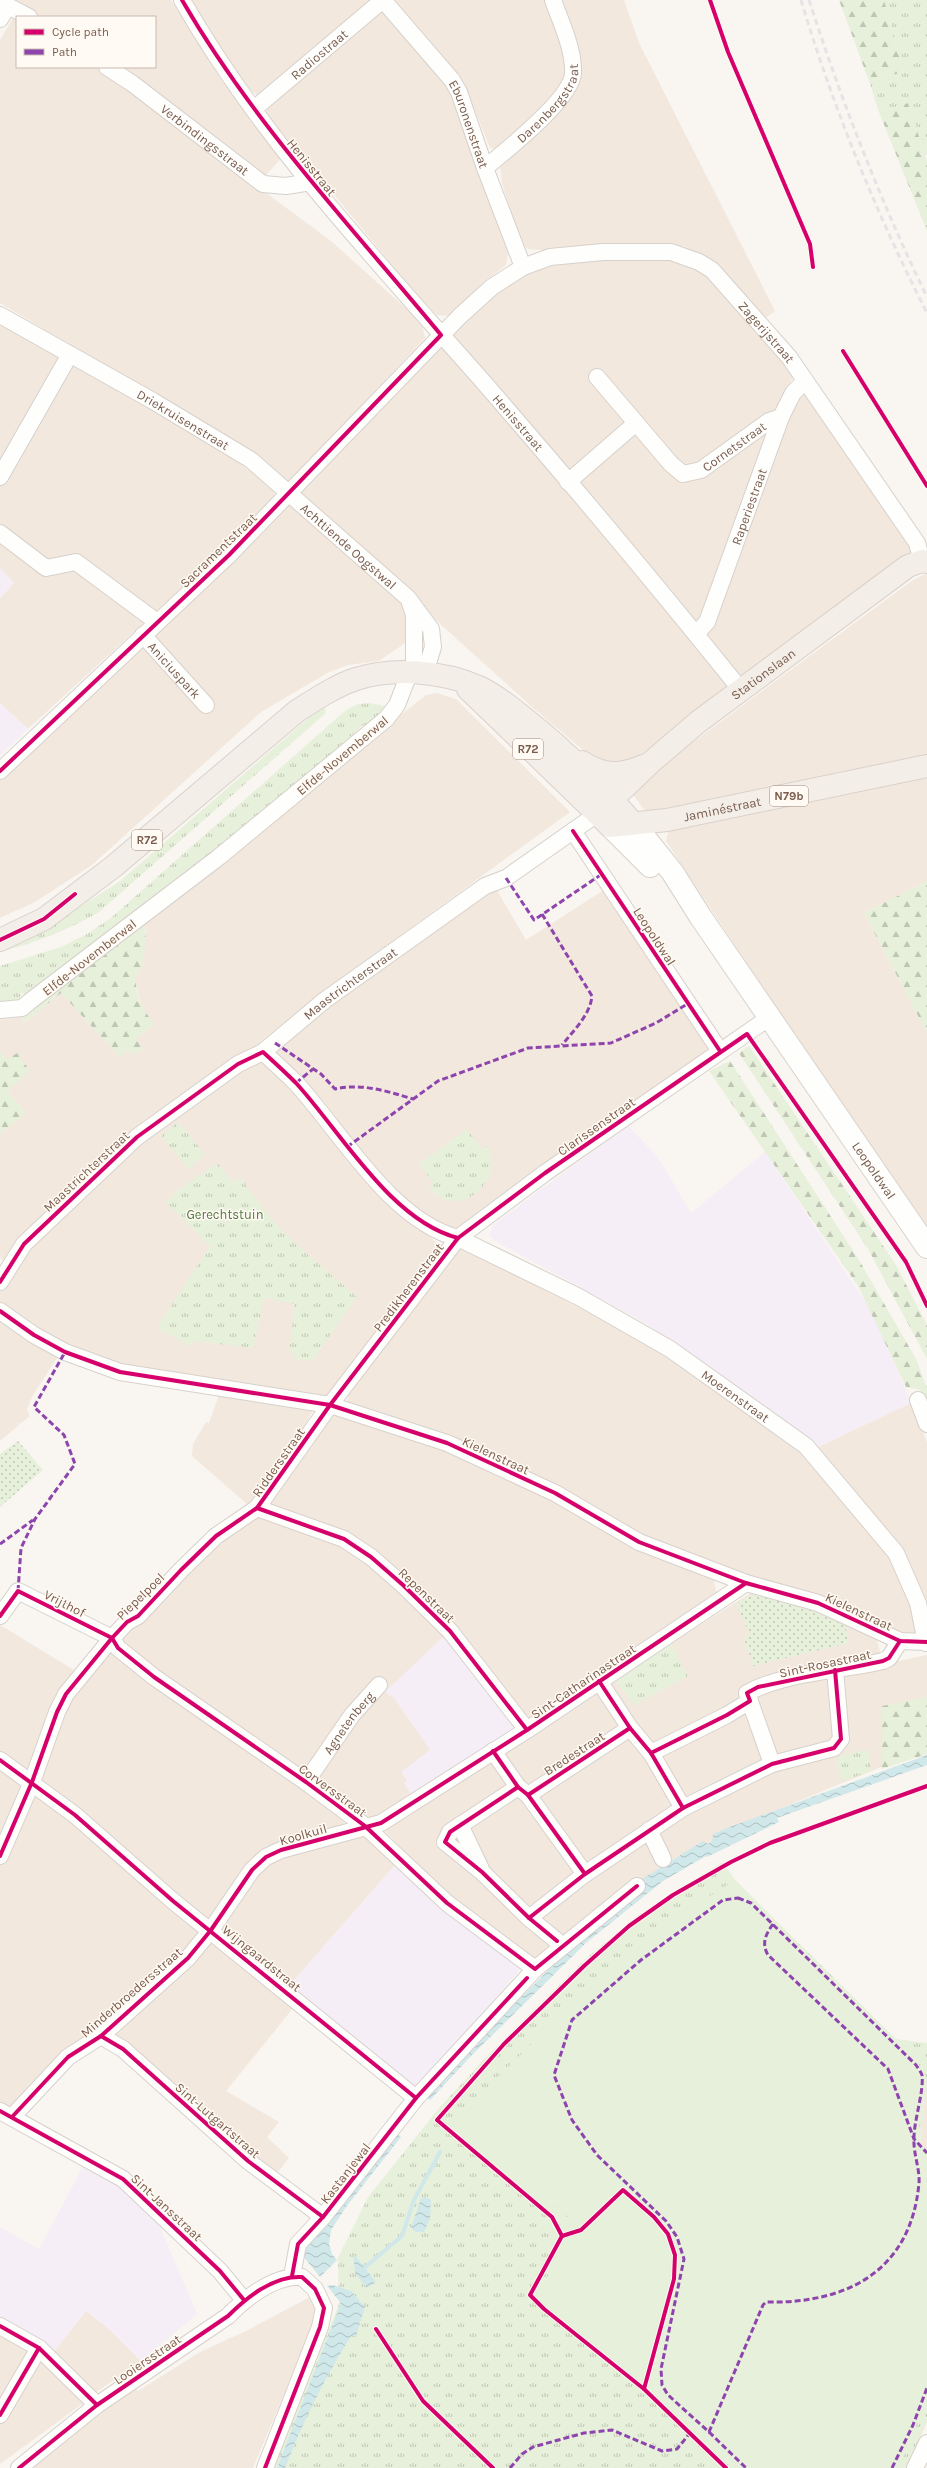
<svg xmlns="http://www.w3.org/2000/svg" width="927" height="2468" viewBox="0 0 927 2468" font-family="Karla,sans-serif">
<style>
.residential{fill:#f2e8de}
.education{fill:#f6eef6}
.grass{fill:url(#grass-tufts)}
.forest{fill:url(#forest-firs)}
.garden{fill:url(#garden-dots)}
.pitch{fill:#e7f0db}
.water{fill:url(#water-waves)}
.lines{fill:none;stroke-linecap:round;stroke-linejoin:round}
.stream{stroke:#d0e8ea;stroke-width:4}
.street-casing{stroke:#d7d1cb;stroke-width:18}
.secondary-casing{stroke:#d9d2cb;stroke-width:24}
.primary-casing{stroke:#dad1cc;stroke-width:24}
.street{stroke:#fefefd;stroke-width:16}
.secondary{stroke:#fefefd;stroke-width:22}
.primary{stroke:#f3eee8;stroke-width:22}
.rail{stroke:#e6e3e7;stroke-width:3;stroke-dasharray:6 4;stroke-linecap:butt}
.quiet{stroke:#8e44ad;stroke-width:3;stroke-dasharray:6 3;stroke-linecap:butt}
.cycleway-casing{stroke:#fffaf3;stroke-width:6}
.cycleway{stroke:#d6006c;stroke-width:4}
.labels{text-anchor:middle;stroke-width:3;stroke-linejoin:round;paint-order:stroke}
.shield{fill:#fffaf3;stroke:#a28b7f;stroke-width:1}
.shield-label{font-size:12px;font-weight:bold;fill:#7a5c4d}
.street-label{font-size:13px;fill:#7a5c4d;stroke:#fffaf3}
.park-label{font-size:13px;fill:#537a41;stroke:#fffaf3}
</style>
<defs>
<pattern id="grass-tufts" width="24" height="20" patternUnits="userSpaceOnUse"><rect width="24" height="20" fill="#e7f0db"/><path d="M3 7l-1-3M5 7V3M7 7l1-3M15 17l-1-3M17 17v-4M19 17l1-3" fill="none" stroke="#c0c6b4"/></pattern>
<pattern id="forest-firs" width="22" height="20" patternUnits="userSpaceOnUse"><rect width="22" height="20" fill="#e7f0db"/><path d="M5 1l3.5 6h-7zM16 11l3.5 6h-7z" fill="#c0c6b4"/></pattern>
<pattern id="garden-dots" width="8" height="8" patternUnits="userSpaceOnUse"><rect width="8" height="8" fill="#e7f0db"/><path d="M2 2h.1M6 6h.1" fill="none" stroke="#c0c6b4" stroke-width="1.8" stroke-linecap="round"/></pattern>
<pattern id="water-waves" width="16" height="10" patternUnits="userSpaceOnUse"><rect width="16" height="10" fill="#d0e8ea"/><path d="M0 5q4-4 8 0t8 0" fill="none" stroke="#aebfc0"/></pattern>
</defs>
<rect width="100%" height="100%" fill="#f9f5f0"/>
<g class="residential">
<polygon points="15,0 171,0 221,80 283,156 266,175 117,67 155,67 155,17 38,17"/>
<polygon points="192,0 371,0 261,94 257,95 248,89 211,34"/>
<polygon points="395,0 547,0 565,55 565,76 559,87 531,119 497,149 490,148 464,83 445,58"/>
<polygon points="562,0 624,0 639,43 775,311 767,317 762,317 704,257 683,246 591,245 542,250 528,249 521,243 502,183 500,165 572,92 581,78 577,44"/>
<polygon points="378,13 386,13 449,88 473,148 508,252 506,265 482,283 458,309 446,316 437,315 414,291 267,114 267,108"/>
<polygon points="13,18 17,20 17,67 94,67 103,72 331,241 409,311 423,328 425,338 289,482 266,461 0,303 0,40"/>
<polygon points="670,258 701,270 795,370 705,617 695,626 450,334 506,283 540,266 575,259"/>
<polygon points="0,322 84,370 242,465 274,491 275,502 28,729 0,703 0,598 14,583 0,568"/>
<polygon points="443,344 731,686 625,767 602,766 532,707 304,501 301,494 302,487"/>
<polygon points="802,391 918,554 740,683 703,638 786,413"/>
<polygon points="285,504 291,504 408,606 408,641 379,661 348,665 329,672 261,712 92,865 35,902 0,918 0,777"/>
<polygon points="927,573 927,759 648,815 629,789 913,580"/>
<polygon points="437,693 456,699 570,812 325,990 266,1037 4,1261 0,1258 0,1134 26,1113 7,1091 6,1060 0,1051 0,1019 21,1017 25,1022 61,993 120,1056 128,1049 143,1049 135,1039 154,1024 142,1008 136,985 136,977 142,966 146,931 141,920 426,695"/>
<polygon points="927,772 927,881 864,913 927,1033 927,1236 666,841 671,821"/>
<polygon points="495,887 526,940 607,888 713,1048 460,1230 441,1227 419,1209 407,1203 269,1050"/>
<polygon points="258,1059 296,1092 385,1196 441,1247 329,1399 153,1375 79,1354 0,1306 0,1292 13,1265 127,1150"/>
<polygon points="456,1245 655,1346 802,1450 890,1552 921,1631 915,1635 900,1633 711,1567 349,1404 347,1402 349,1395"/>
<polygon points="0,1315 60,1353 32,1397 27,1409 30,1417 28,1415 29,1417 20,1424 18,1423 19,1425 0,1441"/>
<polygon points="219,1395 309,1408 312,1412 268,1490 247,1504 192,1456 193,1444 206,1422 209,1423"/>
<polygon points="911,1403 927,1442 927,1628 878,1524 818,1447"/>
<polygon points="335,1415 451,1450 713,1577 718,1598 528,1725 369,1553 266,1507 330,1416"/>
<polygon points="267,1515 341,1541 447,1633 520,1729 381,1816 370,1820 163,1678 123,1644 121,1639 185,1570 251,1517"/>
<polygon points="751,1593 804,1603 875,1635 884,1664 927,1655 927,1753 879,1768 718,1834 714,1842 544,1970 446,1893 384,1830 592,1693"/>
<polygon points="0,1625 74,1670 59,1691 28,1771 0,1752"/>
<polygon points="111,1649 345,1813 343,1827 280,1847 209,1924 40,1782 65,1705"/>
<polygon points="0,1769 24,1783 0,1849"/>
<polygon points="38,1792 197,1927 201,1936 100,2029 69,2048 38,2076 15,2107 5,2108 0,2106 0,1865 30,1794"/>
<polygon points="366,1831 396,1864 288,1987 219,1931 266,1859"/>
<polygon points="215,1936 298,2002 226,2091 279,2122 267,2137 289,2158 278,2172 271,2176 111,2032"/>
<polygon points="927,2080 927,2150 920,2144"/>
<polygon points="310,2297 317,2310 317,2315 253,2468 33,2468 82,2425 133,2384 138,2391 200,2352 248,2330"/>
<polygon points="86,2311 110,2330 141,2361 95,2393 53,2353"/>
<polygon points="0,2329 35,2350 0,2409"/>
<polygon points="41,2358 86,2401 0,2464 0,2421"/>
</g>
<g class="education">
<polygon points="0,568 14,583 0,598"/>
<polygon points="0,703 28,729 0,755"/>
<polygon points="628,1125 659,1159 691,1213 765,1152 876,1318 911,1403 818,1447 647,1324 495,1241 489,1235 493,1225"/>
<polygon points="443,1637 515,1727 412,1796 404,1783 407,1781 401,1772 430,1750 392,1695 390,1696 385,1692"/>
<polygon points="396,1864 522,1967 414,2092 288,1987"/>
<polygon points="85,2163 129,2193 156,2218 197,2314 141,2361 110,2330 86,2311 53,2353 0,2320 0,2227 39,2249"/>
</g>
<g class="grass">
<polygon points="884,0 927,0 927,154 925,155 908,103 879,112 869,81 904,72"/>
<polygon points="371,703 388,707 366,726 363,725 242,834 234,833 231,841 30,996 21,993 19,1002 0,1003 0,966 61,947 87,934 112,917 346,710 358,704"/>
<path d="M324,707L326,713L99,912C67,931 36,942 0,952V948L70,913L119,882L319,709Z"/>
<polygon points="178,1122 205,1154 189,1169 161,1136"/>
<path d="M467,1129L482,1149L487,1146C507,1185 454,1221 429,1188L434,1184L419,1164Z"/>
<path d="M217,1163L233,1182L242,1178C269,1226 316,1261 357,1297L313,1360L294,1359V1353L289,1352L295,1304L264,1298L253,1348L194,1341L190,1346L157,1328L210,1246L166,1202L177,1191Z"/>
<polygon points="671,1644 688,1676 634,1705 615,1680"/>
<polygon points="859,1751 869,1751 871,1771 844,1781 843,1778 840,1779 836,1757"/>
<polygon points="723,1862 735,1880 896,2039 927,2043 927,2080 920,2144 927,2150 927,2422 907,2468 273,2468 339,2304 338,2258 368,2197 440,2107 491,2052 590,1955 640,1914"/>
</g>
<g class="forest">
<polygon points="839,0 884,0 904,72 869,81"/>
<polygon points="908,103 927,161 927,231 879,112"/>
<polygon points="927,881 927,1033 864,913"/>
<path d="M141,920C149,931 145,952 142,965C141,970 136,974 136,979C135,996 144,1011 154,1024L135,1039L143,1048L133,1055L128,1049L120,1057L61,993L25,1022L21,1017L14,1016Z"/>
<polygon points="749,1046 896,1265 927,1325 927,1359 868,1249 739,1053"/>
<polygon points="0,1051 6,1060 17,1053 30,1071 7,1091 26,1113 0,1134"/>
<polygon points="730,1061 859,1260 916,1359 927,1388 927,1408 920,1390 906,1387 858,1286 709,1071"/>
<polygon points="927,1697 927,1754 882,1769 882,1706"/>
</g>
<g class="garden">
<polygon points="18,1441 43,1470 0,1507 0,1454"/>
<polygon points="756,1595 805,1606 845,1623 848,1643 753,1666 744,1638 750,1634 736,1604 749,1596"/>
</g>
<polygon class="pitch" points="735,1880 922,2068 924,2077 918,2141 927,2150 927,2398 905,2454 897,2468 733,2468 687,2424 541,2298 553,2258 576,2223 449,2125 630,1947"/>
<g class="water">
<polygon points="927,1755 927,1765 777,1818 779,1822 707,1857 706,1856 663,1881 587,1942 472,2055 430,2100 423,2096 581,1937 642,1889 642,1879 703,1841 708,1844 712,1842 713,1834 727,1828"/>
<polygon points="395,2132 401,2137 346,2207 331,2230 329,2244 332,2254 337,2260 320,2277 302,2255 301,2249"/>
<polygon points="425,2197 431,2200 430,2219 424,2232 416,2232 411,2228 421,2198"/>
<polygon points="353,2253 376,2282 367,2288 355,2273"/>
<path d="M333,2285L351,2291L365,2307L356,2336H351C325,2378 303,2421 285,2468H277L341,2303L327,2286Z"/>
</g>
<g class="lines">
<polyline class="stream" points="365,2267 402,2236 414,2200 440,2152"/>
<g class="street-casing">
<g id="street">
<polyline points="3,0 8,6 29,17"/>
<path id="s1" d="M182,0C263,142 379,263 486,385C573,485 658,587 741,690"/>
<path id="s2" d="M383,0L452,80L459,92L485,168L523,267"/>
<polyline points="0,19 8,6"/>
<path id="s3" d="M107,67L133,84L263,184L286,186L311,182"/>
<path id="s4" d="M254,109L383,0"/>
<path id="s5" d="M485,168C505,151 572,99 573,73C574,49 561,23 553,0"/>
<path id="s6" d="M0,315L153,401L251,460L408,598L431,629L433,647L429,660L407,679L397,705L386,719L219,857L29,1002L22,1008L0,1010"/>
<path id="s7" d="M597,377L671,464L683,474L701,470L769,421L781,417"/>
<polyline points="0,477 69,356"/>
<polyline points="568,482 636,423"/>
<polyline points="0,533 46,568 76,562 157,622"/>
<polyline points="410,603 414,615 414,672"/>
<path id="s8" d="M696,634L707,622L781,417L793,393L805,381"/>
<path id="s9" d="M143,635L206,705"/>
<path id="s10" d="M0,771L229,555L460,316L492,287L523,267L550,257L603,252H671L699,262L712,270L789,357L917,543L922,561"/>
<polyline points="573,831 720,1051"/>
<path id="s11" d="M263,1052C274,1062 285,1072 296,1083C341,1132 391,1221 458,1238L579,1297L670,1349L806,1446L896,1553L918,1603L926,1643"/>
<path id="s12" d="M0,1282L24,1244L137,1137L238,1064L263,1052L325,1000L422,931L485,886L506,878L597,814"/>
<polyline points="0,1311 34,1335 65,1352 120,1372 330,1405 447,1443 555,1493 639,1542 746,1583 818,1603 900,1641 927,1642"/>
<polyline points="918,1400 927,1424"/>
<polyline points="257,1508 344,1539 371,1557 403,1585 450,1631 527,1730"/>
<polyline points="0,1616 18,1591 112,1638"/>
<polyline points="112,1638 118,1648 154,1677 306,1782 365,1826 447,1903 535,1969"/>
<polyline points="599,1681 630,1728 651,1753 683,1808"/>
<polyline points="493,1751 518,1787 528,1795 585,1874"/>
<polyline points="651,1753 727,1715 750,1701"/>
<polyline points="0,1760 75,1815 173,1901 416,2098"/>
<path d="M772,1764L747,1693C786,1672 840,1671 883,1661L889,1658L900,1641"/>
<path id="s13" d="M306,1782L352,1715L379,1685"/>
<polyline points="518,1787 450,1832 445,1842 482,1872 529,1918 557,1941"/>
<polyline points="528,1795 630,1728"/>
<polyline points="460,1825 481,1869"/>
<polyline points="649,1830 663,1859"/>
<polyline points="0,1856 32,1782 57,1712 66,1694 112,1638 127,1622 138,1616 181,1570 216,1536 257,1508 330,1405 458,1238 545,1173 770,1017"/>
<polyline points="529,1918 585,1874 683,1808 772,1764 834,1748 841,1739 835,1670"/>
<polyline points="101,2036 123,2049 248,2161 323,2217"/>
<polyline points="0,2111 123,2179 220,2271 244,2300"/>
<polyline points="12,2117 68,2057 101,2036 188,1958 211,1930 252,1870 266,1857 281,1850 381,1823 527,1730 746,1583"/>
<polyline points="292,2276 298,2244 323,2217 416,2098 535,1969 637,1886"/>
<polyline points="0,2326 39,2348 97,2405"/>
<polyline points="0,2415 39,2348"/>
<path d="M19,2468L97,2405L228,2316C247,2297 274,2275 302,2277L315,2289L324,2308L320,2327L265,2468"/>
<polyline points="915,2468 927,2443"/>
</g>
</g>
<g class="secondary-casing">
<g id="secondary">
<path id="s14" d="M633,823L673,873L700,916L927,1247"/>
<polyline points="610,826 650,866"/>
</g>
</g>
<g class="primary-casing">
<g id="primary">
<path id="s15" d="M468,689L610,826L667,820L927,766"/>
<path d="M582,762C603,776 620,776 643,766"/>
<path id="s16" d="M601,810L650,763L698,722L908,566L922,561L927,562"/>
<path d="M0,940L44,919L113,867L297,711C316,699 335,686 356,679C394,667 442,671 479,687C497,696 513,709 529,722C567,752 601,787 633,823"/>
</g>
</g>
<use href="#street" class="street"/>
<use href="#secondary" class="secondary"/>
<use href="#primary" class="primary"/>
<g class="rail">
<path d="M801,0C833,107 876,213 927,313"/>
<path d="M809,0C842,102 880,200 927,297"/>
</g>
<g class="quiet">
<polyline points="506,878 534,920 602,874"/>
<path d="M542,914L592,996C590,1015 574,1030 562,1045"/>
<path d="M275,1043L321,1074L335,1089C363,1083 386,1091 413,1099"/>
<polyline points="296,1083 313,1069"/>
<polyline points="347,1147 438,1081 528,1048 611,1043 656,1023 689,1003"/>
<polyline points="0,1544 33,1520"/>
<polyline points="18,1591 21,1548 35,1519 75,1464 64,1435 34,1407 65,1352"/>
<path d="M738,1898L751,1903L916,2065C918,2068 921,2072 922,2075C924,2092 914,2120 914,2138C913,2153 920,2169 919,2183C911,2271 847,2304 766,2302L763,2305L709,2432L668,2395L662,2385L661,2369L684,2259L677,2237L666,2221L597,2155L572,2120L554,2075L572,2020L641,1960L723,1900Z"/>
<path d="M773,1924C766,1934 761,1943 768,1955L888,2069L914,2139L927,2153"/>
<polyline points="709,2432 746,2468"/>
<polyline points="510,2468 522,2454 533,2447 584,2433 612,2430 662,2451 677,2449 690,2433"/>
<polyline points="892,2468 913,2425 927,2388"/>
</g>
<g class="cycleway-casing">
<g id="cycleway">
<polyline points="710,0 728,52 810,244 813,267"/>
<polyline points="843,351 927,486"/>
<path d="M0,771L229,555L441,335C351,226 253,123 182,0"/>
<polyline points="573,831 720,1051"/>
<polyline points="0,940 44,919 75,894"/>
<path d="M0,1282L24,1244L137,1137L238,1064L263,1052C274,1062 285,1072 296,1083C341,1132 391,1221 458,1238"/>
<polyline points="0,1311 34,1335 65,1352 120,1372 330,1405 447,1443 555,1493 639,1542 746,1583 818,1603 900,1641 927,1642"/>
<polyline points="257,1508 344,1539 371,1557 403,1585 450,1631 527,1730"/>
<polyline points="0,1616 18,1591 112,1638"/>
<polyline points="112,1638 118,1648 154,1677 306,1782 365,1826 447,1903 535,1969 637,1886"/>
<polyline points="599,1681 630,1728 651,1753 683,1808"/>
<polyline points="493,1751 518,1787 528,1795 585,1874"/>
<polyline points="651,1753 727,1715 750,1701 747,1693 758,1687 883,1661 889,1658 900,1641"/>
<polyline points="0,1760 75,1815 173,1901 416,2098"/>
<polyline points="518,1787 450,1832 445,1842 482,1872 529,1918 557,1941"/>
<polyline points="528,1795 630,1728"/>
<polyline points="0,1856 32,1782 57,1712 66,1694 112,1638 127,1622 138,1616 181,1570 216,1536 257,1508 330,1405 458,1238 545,1173 747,1034 906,1262 927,1306"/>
<polyline points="529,1918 585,1874 683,1808 772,1764 834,1748 841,1739 835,1670"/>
<polyline points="101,2036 123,2049 248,2161 323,2217"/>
<polyline points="0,2111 123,2179 220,2271 244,2300"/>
<polyline points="12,2117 68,2057 101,2036 188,1958 211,1930 252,1870 266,1857 281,1850 381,1823 527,1730 746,1583"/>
<polyline points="562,2236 581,2230 623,2190 654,2217 668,2234 675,2255 674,2279 644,2389"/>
<polyline points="292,2276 298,2244 323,2217 416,2098 527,1978"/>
<polyline points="0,2326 39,2348 97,2405"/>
<polyline points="376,2329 423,2401 493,2468"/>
<polyline points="0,2415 39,2348"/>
<path d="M19,2468L97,2405L228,2316C247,2297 274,2275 302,2277L315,2289L324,2308L320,2327L265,2468"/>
<polyline points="726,2468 644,2389 544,2309 530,2295 562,2236 552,2217 437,2120 504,2044 584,1966 629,1926 673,1895 731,1862 770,1843 927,1786"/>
</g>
</g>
<use href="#cycleway" class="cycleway"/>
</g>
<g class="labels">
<g class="shield">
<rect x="513" y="739" width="30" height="20" rx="3"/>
<rect x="770" y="786" width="38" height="20" rx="3"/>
<rect x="132" y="830" width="30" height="20" rx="3"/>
</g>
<g class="shield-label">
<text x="528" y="753">R72</text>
<text x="789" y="800">N79b</text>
<text x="147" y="844">R72</text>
</g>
<g class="street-label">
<text dy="5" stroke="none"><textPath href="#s4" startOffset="85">Radiostraat</textPath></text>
<text dy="5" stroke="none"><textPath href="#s5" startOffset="92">Darenbergstraat</textPath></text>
<text dy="5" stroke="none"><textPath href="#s2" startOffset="153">Eburonenstraat</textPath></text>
<text dy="5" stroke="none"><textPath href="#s3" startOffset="122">Verbindingsstraat</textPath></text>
<text transform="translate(312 167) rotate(51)" y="5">Henisstraat</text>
<text dy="5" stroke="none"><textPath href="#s10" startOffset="1005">Zagerijstraat</textPath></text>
<text dy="5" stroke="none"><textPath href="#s6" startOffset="211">Driekruisenstraat</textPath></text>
<text dy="5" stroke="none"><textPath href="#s1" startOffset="541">Henisstraat</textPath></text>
<text dy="5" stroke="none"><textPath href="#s7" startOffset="189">Cornetstraat</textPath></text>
<text dy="5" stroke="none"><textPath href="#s8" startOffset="139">Raperiestraat</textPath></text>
<text dy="5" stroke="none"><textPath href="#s6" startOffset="420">Achttiende Oogstwal</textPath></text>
<text transform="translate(218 550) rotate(-44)" y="5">Sacramentstraat</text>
<text dy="5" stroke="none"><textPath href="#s9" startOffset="47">Aniciuspark</textPath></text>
<text dy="5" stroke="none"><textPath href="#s16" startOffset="212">Stationslaan</textPath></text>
<text transform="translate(342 755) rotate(-40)" y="5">Elfde-Novemberwal</text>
<text dy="5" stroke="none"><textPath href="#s15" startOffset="311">Jaminéstraat</textPath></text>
<text transform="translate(655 936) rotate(57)" y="5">Leopoldwal</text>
<text transform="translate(89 957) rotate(-38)" y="5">Elfde-Novemberwal</text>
<text dy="5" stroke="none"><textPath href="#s12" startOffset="464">Maastrichterstraat</textPath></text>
<text transform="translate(596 1126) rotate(-35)" y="5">Clarissenstraat</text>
<text dy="5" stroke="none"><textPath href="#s14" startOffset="423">Leopoldwal</textPath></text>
<text transform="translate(86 1171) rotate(-43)" y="5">Maastrichterstraat</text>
<text transform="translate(408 1287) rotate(-53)" y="5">Predikherenstraat</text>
<text dy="5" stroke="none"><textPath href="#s11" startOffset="593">Moerenstraat</textPath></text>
<text transform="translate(496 1455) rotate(25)" y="5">Kielenstraat</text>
<text transform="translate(278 1462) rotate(-55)" y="5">Riddersstraat</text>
<text transform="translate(427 1595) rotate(44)" y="5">Repenstraat</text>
<text transform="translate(140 1596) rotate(-44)" y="5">Piepelpoel</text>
<text transform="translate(65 1603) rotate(27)" y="5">Vrijthof</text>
<text transform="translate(859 1611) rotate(25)" y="5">Kielenstraat</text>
<text transform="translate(825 1663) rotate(-12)" y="5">Sint-Rosastraat</text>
<text transform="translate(583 1681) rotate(-34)" y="5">Sint-Catharinastraat</text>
<text dy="5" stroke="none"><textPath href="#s13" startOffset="73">Agnetenberg</textPath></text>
<text transform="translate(574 1753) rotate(-33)" y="5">Bredestraat</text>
<text transform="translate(333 1790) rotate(36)" y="5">Corversstraat</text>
<text transform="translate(303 1834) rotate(-16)" y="5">Koolkuil</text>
<text transform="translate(262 1958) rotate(39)" y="5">Wijngaardstraat</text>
<text transform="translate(131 1992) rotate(-41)" y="5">Minderbroedersstraat</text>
<text transform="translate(218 2120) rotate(41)" y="5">Sint-Lutgartstraat</text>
<text transform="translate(345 2173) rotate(-52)" y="5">Kastanjewal</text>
<text transform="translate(167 2207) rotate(43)" y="5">Sint-Jansstraat</text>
<text transform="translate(147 2359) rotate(-34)" y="5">Looiersstraat</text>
</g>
<g class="park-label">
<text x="225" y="1219">Gerechtstuin</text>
</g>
</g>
<rect x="16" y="16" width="140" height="52" fill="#fffaf3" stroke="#cabbb1"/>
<rect x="24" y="29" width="20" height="6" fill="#d6006c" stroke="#cabbb1"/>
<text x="52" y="36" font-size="12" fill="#7a5c4d">Cycle path</text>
<rect x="24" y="49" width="20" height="6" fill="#8e44ad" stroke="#cabbb1"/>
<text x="52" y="56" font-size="12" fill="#7a5c4d">Path</text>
</svg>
